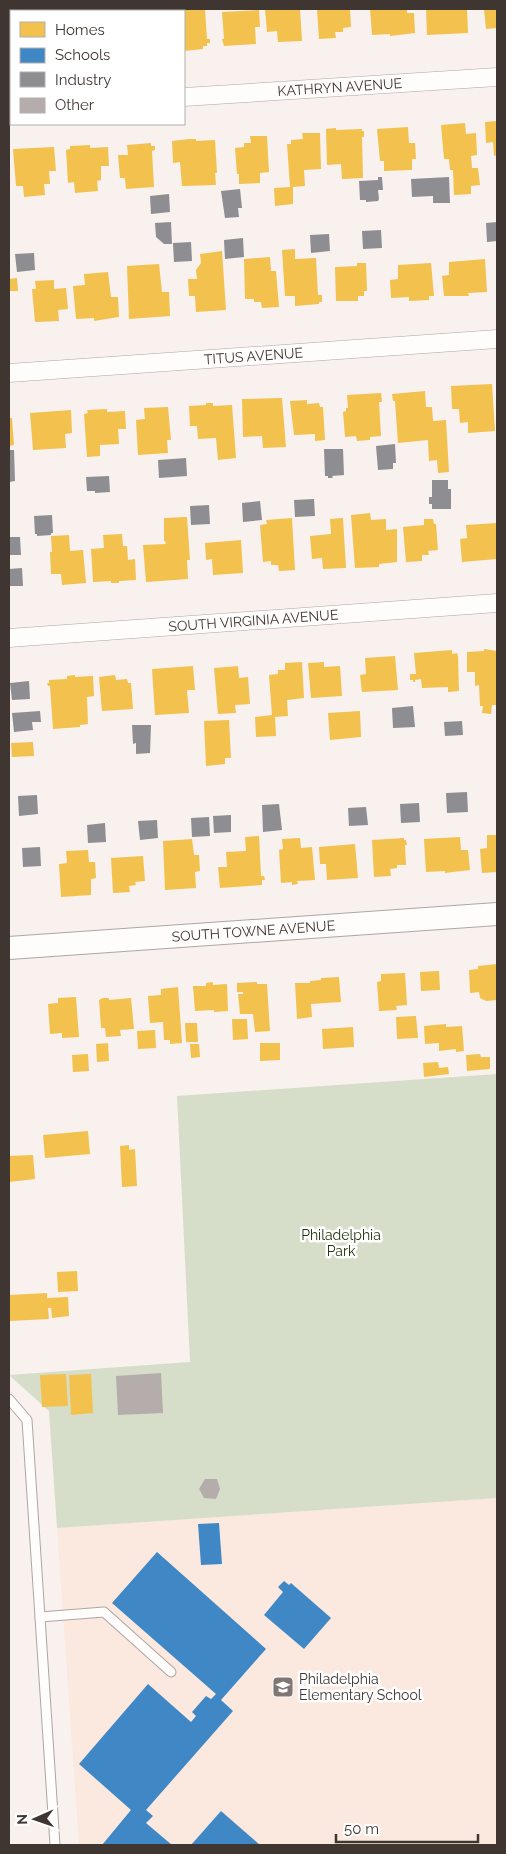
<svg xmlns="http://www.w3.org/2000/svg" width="506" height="1854" viewBox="0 0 506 1854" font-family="Raleway,sans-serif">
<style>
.built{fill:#fbe8de}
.green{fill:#d6dec9}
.homes{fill:#f2c14e}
.schools{fill:#3f88c5}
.industry{fill:#8d8d92}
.building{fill:#b5adab}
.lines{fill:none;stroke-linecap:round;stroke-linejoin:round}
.service-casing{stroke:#ada6a3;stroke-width:11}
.minor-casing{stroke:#ada6a3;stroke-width:19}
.tertiary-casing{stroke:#ada6a3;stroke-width:24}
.service{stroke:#fefdfc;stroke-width:9}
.minor{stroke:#fefdfc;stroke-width:18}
.tertiary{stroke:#fefdfc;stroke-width:22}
.labels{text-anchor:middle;stroke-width:5;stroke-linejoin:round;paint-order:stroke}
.street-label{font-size:14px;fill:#3f3632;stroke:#fff}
.park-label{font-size:14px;fill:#1d3308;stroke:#fff}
.poi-label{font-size:14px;fill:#3f3632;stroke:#fff;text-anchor:start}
</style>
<rect width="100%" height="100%" fill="#f8f1ee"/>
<polygon class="built" points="497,1498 497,1845 79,1845 57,1528"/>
<polygon class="green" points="497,1074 497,1498 57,1528 49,1411 9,1375 190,1362 177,1096"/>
<g class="homes">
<rect x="55" y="9" width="26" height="2"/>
<polygon points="171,9 205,9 207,39 210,39 210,43 207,43 207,46 203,46 203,49 184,51 184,11 171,11"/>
<polygon points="265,9 300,9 302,41 278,42 277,31 267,32"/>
<polygon points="317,9 350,9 351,27 343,28 343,32 335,32 336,38 319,39"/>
<polygon points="370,9 407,9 407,13 414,13 415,33 390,36 390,34 372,35"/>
<polygon points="426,9 467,9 468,33 427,35"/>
<polygon points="484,9 497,9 497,28 486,29"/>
<polygon points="259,10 260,27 255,27 256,44 224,46 222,39 224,39 222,12"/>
<rect x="9" y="12" width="2" height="47"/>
<polygon points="497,121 497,155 494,156 493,142 486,143 485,122"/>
<polygon points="465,123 466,134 476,133 477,155 471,156 472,168 478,168 480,185 471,186 471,194 454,195 453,170 450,170 449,159 444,159 441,125"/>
<polygon points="408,127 409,143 415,143 416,159 412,159 412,170 384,171 384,161 380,161 377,129"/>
<polygon points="336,128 336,130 362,129 362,131 364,131 364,137 362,137 363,178 342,179 341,164 327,165 326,129"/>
<polygon points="302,133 320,133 321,169 304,170 305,186 293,187 293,204 275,206 274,188 290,187 287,144 291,144 291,140 303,139"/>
<polygon points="250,136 267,136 269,172 260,173 260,183 239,184 239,174 237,174 235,148 244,147 244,143 251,143"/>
<polygon points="189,139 196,139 196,141 215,140 217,173 215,173 216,185 182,186 180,162 173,163 172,141"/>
<polygon points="151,143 151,146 155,146 155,150 152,151 154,187 126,189 125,178 120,178 118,155 128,155 127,145"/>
<polygon points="90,145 90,148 108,147 109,166 101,166 101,180 97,181 98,191 75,193 74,182 68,183 66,150 70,149 70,146"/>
<polygon points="54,147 56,171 49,171 50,184 44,184 45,195 24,197 23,186 16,186 13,149"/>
<polygon points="295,249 295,259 316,258 318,295 322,295 322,302 319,302 319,304 295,306 295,296 285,296 282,250"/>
<polygon points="222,251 226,310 196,312 195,296 189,296 188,279 197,279 196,270 201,263 200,254"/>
<polygon points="270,257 271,271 276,271 279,307 262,308 261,302 254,302 254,299 245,299 244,259"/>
<polygon points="485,259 487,292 468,293 469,296 444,296 442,276 449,275 449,262"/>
<polygon points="357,263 366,263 367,291 364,291 364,296 358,296 358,301 336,301 335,267 357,266"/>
<polygon points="431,263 434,296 429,296 429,300 409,301 409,297 391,298 390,280 398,279 398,265"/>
<polygon points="159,264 162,292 169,292 170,316 129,319 127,266"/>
<polygon points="108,272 111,297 118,297 119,317 94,321 94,318 76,319 73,286 85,285 84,274"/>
<polygon points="17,278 18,291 9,291 9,279"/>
<polygon points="54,280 54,289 66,288 68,309 58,310 59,321 35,322 32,289 36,289 35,281"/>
<polygon points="492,384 495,431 468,433 468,422 460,423 459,409 452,409 451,386"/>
<polygon points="425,391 426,407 432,407 433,421 446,420 449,472 438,473 437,460 429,461 428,440 398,443 395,401 393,401 392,394"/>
<polygon points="381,393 382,402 379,402 381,436 370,437 370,440 357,441 356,436 345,437 343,412 346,411 346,408 348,408 347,395"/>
<polygon points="282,398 286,447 263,448 262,436 243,437 242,399"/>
<polygon points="307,400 307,404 319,403 320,407 323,407 325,440 315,441 315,434 294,435 290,401"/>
<polygon points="206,403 213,403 213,406 232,405 236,458 218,460 216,438 198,439 197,426 190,426 189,406 206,405"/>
<polygon points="168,407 171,440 167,440 168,453 138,455 136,420 145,419 144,408"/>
<polygon points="107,409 107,412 125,411 126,429 118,429 119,444 100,445 100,456 87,457 84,414 88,413 87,410"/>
<polygon points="71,410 72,433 65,434 66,448 33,450 30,413"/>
<polygon points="9,418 12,418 14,445 9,446"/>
<polygon points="370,513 371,520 386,519 386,530 397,529 397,562 379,564 379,567 355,568 351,515"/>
<polygon points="187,517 190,560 187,560 188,579 146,582 143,545 166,544 165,541 164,541 164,518"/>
<polygon points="292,518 295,570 279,571 278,565 271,565 271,561 263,562 260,525 267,524 266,520"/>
<polygon points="343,518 346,568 323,569 322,558 312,559 310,536 331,534 330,519"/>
<polygon points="424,519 433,519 434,524 436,524 438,550 428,551 429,555 422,555 422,561 406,562 403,527 424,525"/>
<polygon points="497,523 497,559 462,562 460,539 467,538 466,525"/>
<polygon points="122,534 123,546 127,546 128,560 135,559 136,580 119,581 119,583 111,583 111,581 93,582 91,549 104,548 103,535"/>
<polygon points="69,535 70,551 83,550 86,583 62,585 61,574 51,574 50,552 52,552 51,536"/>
<polygon points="241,540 243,573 213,575 212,559 206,560 205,543"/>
<polygon points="484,649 497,651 497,705 492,705 491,714 482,713 483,706 480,706 479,685 475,686 475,672 467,672 467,652 484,651"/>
<polygon points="452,650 452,654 457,653 458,656 459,691 448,692 448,687 422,688 421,679 415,680 415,682 413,682 413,680 410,680 410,674 416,674 414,653"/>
<polygon points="395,656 398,690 362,692 360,675 366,674 365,658"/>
<polygon points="302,662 304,698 287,700 288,716 275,717 276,736 256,737 255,717 272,715 269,675 278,674 278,670 285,670 285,663"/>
<polygon points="324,662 324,667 340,666 342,696 311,698 308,663"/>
<polygon points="193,666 195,690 187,690 189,713 155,715 152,669"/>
<polygon points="238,666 239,678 248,677 250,704 235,705 236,713 218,714 214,668"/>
<polygon points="75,675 75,677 93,676 94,696 87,697 88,724 80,725 80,727 53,729 50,686 48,686 47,683 49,683 49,680 67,679 67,676"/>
<polygon points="115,675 116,680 127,679 128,683 131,683 133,709 102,711 99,677"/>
<polygon points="360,711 361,737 330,740 328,713"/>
<polygon points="229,720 231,758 225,758 225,764 206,766 204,721"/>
<polygon points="33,742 34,756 12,757 11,743"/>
<polygon points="487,835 497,835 497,872 482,873 480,849 487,848"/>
<polygon points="259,836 261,876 264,876 265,880 262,880 262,885 220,888 218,867 227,867 226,852 246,851 245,837"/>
<polygon points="460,837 461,850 468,850 470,870 445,873 445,871 426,872 424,839"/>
<polygon points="300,838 301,848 312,847 315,880 297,881 298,884 292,885 292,882 281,883 279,850 283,849 282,839"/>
<polygon points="404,838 404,840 406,840 407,845 405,845 406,865 397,865 397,868 390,869 391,876 374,877 372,840"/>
<polygon points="192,839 194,855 199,855 200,871 195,872 196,888 165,890 163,841"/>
<polygon points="355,844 358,878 327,880 326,864 320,864 319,847"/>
<polygon points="88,850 89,862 95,862 96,878 91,879 91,895 61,897 59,864 67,863 66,851"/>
<polygon points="143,856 145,881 135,882 136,885 129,886 130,892 113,893 111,858"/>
<polygon points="497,964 497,1000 486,1001 480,998 479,992 470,993 469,970 478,969 478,966"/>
<polygon points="439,971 440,990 421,991 420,972"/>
<polygon points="405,973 407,1005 396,1006 397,1010 379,1011 377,982 381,981 381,974"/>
<polygon points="339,977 341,1002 311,1004 312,1017 297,1019 295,983 310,983 310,981 321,980 321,978"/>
<polygon points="213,982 213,985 227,984 228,1011 214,1012 214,1010 195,1011 193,986 206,986 206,983"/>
<polygon points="257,982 257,984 267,984 270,1031 255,1032 253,1014 240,1014 238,994 243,994 243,992 237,992 237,983"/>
<polygon points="178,987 182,1043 170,1044 170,1040 164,1040 163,1022 150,1023 148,996 161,995 161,989"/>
<polygon points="76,997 79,1037 62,1038 62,1033 50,1034 48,1004 58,1003 58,998"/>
<polygon points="103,998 109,998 109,1000 131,998 134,1029 120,1030 121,1036 106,1037 105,1028 101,1028 99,1000"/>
<polygon points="416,1016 418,1038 397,1039 396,1017"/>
<polygon points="232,1019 247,1019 248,1039 233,1040"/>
<polygon points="185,1023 197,1023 198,1042 186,1042"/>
<polygon points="446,1024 446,1027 462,1026 464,1051 456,1052 456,1049 439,1051 439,1043 425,1044 424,1026"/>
<polygon points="353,1027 354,1047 323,1049 322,1029"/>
<polygon points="155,1030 156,1048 138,1049 137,1031"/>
<polygon points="108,1043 109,1061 97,1062 96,1044"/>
<polygon points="260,1043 280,1043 280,1060 260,1061"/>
<polygon points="190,1044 199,1044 200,1057 191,1058"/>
<polygon points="88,1054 89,1071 73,1072 72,1055"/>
<polygon points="480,1054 481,1057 490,1057 490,1069 467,1071 466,1055"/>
<polygon points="438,1062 439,1068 448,1067 449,1074 424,1077 423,1063"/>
<polygon points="88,1131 90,1154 45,1158 43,1135"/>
<polygon points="129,1145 129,1150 135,1149 137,1186 122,1187 120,1146"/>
<polygon points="33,1155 35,1179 9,1182 9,1156"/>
<polygon points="77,1271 78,1291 58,1292 57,1272"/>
<polygon points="47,1293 47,1298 68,1297 69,1316 52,1318 51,1308 48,1308 49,1319 9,1321 9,1295"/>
<polygon points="66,1374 68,1406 42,1407 40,1375"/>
<polygon points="91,1374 93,1413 71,1415 69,1375"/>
</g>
<g class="schools">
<polygon points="219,1523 222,1564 201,1565 198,1524"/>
<polygon points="157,1552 266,1649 221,1700 233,1711 146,1810 153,1816 146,1823 172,1845 102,1845 131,1810 79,1764 148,1684 191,1722 196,1716 192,1712 206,1696 211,1699 216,1694 112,1603"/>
<polygon points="284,1581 289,1585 291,1583 331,1618 304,1649 264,1615 283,1592 278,1587"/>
<polygon points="221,1811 260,1845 191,1845"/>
</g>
<g class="industry">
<polygon points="378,177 382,177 383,190 378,190 379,199 378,201 366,202 366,200 360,200 359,181 378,180"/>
<polygon points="449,177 450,203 433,203 433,196 412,197 411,179"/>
<polygon points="240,189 242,208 238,208 239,217 225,218 221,191"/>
<polygon points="169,194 170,212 151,214 150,196"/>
<polygon points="171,222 172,244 164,244 156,237 155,223"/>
<polygon points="497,222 497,241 487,242 486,223"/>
<polygon points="381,230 382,248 363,249 362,231"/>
<polygon points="329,234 330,251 311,253 310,235"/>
<polygon points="243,238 244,257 225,259 224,240"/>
<polygon points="191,242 192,261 174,262 173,243"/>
<polygon points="34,253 35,270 17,272 15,254"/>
<polygon points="395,444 396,463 393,463 393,469 378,470 376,446"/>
<polygon points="324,449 343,449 344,475 332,476 333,478 328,478 328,476 325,476"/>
<polygon points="9,450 14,450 15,481 9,482"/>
<polygon points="186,458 187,476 159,478 158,460"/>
<polygon points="109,476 110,492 95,493 95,491 87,491 86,477"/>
<polygon points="432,480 448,480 448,489 451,489 451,509 432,509 432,504 429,504 429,497 432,497"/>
<polygon points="314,499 315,516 295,517 294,500"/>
<polygon points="260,501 262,520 243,522 242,503"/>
<polygon points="209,505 210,524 191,525 190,506"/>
<polygon points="52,515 53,533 51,533 51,535 37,536 37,534 35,534 34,516"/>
<polygon points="9,537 20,537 21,555 9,555"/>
<polygon points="22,568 23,586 9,586 9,569"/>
<polygon points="29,681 30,699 12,700 10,683"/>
<polygon points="413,706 415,727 393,728 392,708"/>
<polygon points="40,711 41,722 32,722 33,730 14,732 12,713"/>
<polygon points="462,721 463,735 445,736 444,722"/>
<polygon points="132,725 151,725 150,753 136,754 136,743 133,744"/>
<polygon points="467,792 468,812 447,813 446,793"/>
<polygon points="37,795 38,814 19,816 18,796"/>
<polygon points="419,803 420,822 401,823 400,804"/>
<polygon points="279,804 282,830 263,832 262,805"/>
<polygon points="366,807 368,825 349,826 348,808"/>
<polygon points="231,815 231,832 214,833 213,816"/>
<polygon points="209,817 210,836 192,837 191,818"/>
<polygon points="157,820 158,838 140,840 138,821"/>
<polygon points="105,823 106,842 88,843 87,825"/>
<polygon points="40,847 41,866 23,867 22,848"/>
</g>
<g class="building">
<polygon points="161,1373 163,1413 118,1415 116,1376"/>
<polygon points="205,1479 217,1479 220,1489 216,1499 204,1498 199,1489"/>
</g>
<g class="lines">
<g class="service-casing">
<g id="service">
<polyline points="9,1399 27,1420 55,1845"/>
<polyline points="40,1617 104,1612 171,1672"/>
</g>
</g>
<g class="minor-casing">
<g id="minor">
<path id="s1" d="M184,97L497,77"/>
<polyline points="9,108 11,108"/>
<path id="s2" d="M9,373L497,339"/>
<path id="s3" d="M9,638L497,603"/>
</g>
</g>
<g class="tertiary-casing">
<g id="tertiary">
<path id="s4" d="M9,948L497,914"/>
</g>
</g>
<use href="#service" class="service"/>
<use href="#minor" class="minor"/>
<use href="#tertiary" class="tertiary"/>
</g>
<defs>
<g id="school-square" transform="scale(1.125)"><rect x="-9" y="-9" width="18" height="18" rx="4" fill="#807774" stroke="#fff"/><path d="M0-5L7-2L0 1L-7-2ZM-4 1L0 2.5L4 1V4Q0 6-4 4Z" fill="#fff"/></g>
</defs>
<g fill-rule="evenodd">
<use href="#school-square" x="283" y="1687"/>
</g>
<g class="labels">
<g class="street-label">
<text dy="5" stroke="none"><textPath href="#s1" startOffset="156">KATHRYN AVENUE</textPath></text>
<text dy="5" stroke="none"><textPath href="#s2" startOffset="245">TITUS AVENUE</textPath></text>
<text dy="5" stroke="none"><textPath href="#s3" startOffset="245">SOUTH VIRGINIA AVENUE</textPath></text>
<text dy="5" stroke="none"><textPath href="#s4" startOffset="245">SOUTH TOWNE AVENUE</textPath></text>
</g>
<g class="park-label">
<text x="341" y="1240">Philadelphia<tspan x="341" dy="16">Park</tspan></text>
</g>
<g class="poi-label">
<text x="299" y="1684">Philadelphia<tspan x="299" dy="16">Elementary School</tspan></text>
</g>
</g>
<rect width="506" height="1854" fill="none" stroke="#3f3632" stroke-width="20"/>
<rect x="10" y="10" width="175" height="115" fill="#ffffff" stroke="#b2afad"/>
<rect x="20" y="22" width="25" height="15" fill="#f2c14e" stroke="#b2afad"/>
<text x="55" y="35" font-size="15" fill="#3f3632">Homes</text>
<rect x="20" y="48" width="25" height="15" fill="#3f88c5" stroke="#b2afad"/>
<text x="55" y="60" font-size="15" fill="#3f3632">Schools</text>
<rect x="20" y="72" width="25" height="15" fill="#8d8d92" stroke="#b2afad"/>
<text x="55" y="85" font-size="15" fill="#3f3632">Industry</text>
<rect x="20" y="98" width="25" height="15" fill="#b5adab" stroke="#b2afad"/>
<text x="55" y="110" font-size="15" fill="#3f3632">Other</text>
<g transform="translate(35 1819) rotate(268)" stroke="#ffffff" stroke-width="4" paint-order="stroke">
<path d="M0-4L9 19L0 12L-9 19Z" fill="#3f3632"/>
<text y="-8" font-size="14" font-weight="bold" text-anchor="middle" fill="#3f3632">N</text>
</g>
<path d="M336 1834v8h142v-8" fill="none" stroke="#3f3632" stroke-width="2.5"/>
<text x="344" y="1834" font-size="15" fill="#3f3632" stroke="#ffffff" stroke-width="4" paint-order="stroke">50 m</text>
</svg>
